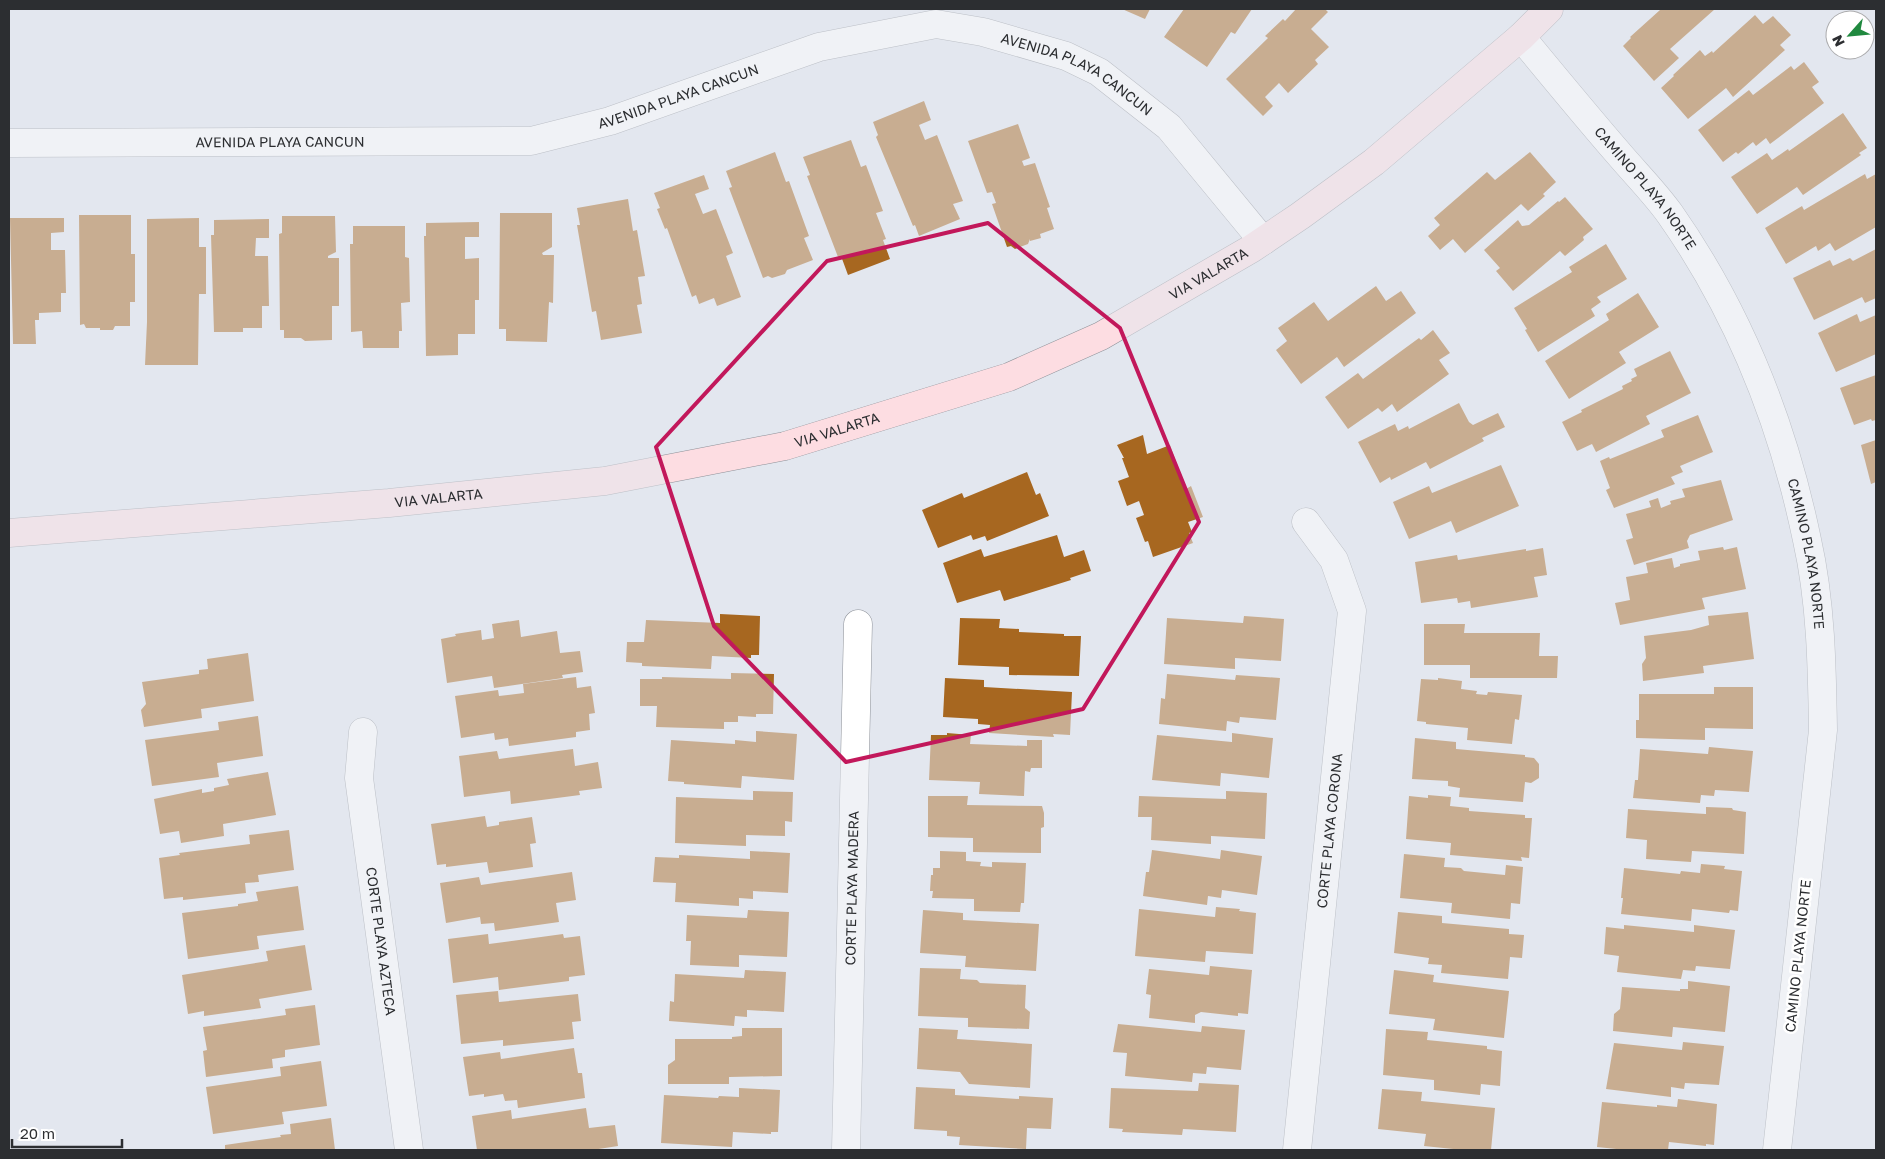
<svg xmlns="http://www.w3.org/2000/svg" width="1885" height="1159" viewBox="0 0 1885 1159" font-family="'Golos Text',sans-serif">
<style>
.building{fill:#a76720}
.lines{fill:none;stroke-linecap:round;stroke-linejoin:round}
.minor-casing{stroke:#8d9198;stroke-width:29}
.secondary-casing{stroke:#8d9198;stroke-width:29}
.minor{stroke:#fff;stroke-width:28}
.secondary{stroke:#fddde2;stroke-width:28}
.marked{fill:none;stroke:#c2185b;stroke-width:4;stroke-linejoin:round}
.labels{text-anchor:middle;stroke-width:5;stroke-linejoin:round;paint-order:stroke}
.street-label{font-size:14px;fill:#2c2e31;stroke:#fff}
</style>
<rect width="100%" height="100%" fill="#e3e7ef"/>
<g class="building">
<polygon points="1122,9 1150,9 1145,19"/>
<polygon points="1184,9 1252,9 1235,34 1231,32 1207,67 1164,37"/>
<polygon points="1296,9 1325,9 1328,12 1311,29 1329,47 1315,60 1318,64 1288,93 1279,83 1265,97 1273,106 1263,116 1226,79 1268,38 1265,36 1283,19 1285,21"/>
<polygon points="1659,9 1715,9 1670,49 1679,58 1654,81 1623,46 1631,38 1630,37 1660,10"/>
<polygon points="1755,15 1763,24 1773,16 1791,35 1780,45 1785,50 1733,97 1726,88 1688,119 1661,88 1674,76 1673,75 1700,50 1705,56 1712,51 1713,53"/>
<polygon points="1804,62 1819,82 1812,87 1824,103 1770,144 1766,138 1756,146 1753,142 1738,154 1736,152 1723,162 1698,130 1749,90 1753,95 1791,66 1794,70"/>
<polygon points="924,101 931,120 919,125 925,140 937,135 963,201 953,204 960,219 919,236 915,225 913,226 876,137 878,135 873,122"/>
<polygon points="1843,113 1867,148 1859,153 1861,155 1803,195 1797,187 1757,214 1731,177 1767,153 1772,160 1788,149 1789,151"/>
<polygon points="1018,124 1030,158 1022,161 1024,166 1035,163 1050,207 1047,208 1054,229 1040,234 1041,238 1030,241 1030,239 1028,244 1015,249 1011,246 1007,247 992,204 996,203 992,192 987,193 968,141"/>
<polygon points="851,140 861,167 866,165 883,211 876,213 886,239 883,240 890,259 848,275 841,256 838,257 807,176 810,175 803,157"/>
<polygon points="775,152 786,182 789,181 809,236 804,238 813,260 787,270 785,274 772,278 768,276 763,278 729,188 732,187 726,171"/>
<polygon points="1530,152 1556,182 1543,194 1545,196 1528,211 1521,204 1465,253 1453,239 1440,250 1428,236 1440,225 1434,218 1487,172 1495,180"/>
<polygon points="1865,174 1867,179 1876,174 1876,227 1835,251 1830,243 1818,251 1816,246 1786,264 1765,228 1802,206 1804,210"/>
<polygon points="704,175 709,189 695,194 703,214 716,209 733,253 726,256 741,297 717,306 714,298 699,304 696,295 692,297 667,228 665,229 657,209 660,208 654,193"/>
<polygon points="1565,197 1593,229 1583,237 1584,240 1565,256 1560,251 1513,291 1496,271 1500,268 1484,250 1518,220 1522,226 1529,225 1558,201 1559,202"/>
<polygon points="628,199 633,231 637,230 645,276 638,277 642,304 637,305 642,333 601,340 596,311 592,312 577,225 580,225 577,208"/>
<polygon points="500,213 552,213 552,247 542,253 543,255 554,255 553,303 549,302 547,342 506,341 506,329 499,329"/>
<polygon points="79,215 131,215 131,254 135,254 135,302 130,302 130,326 115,326 113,330 100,330 100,328 86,328 84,324 80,325"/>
<polygon points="282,216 335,216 336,252 328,256 328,258 339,258 339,306 332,306 332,340 305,341 301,338 284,338 284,330 280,330 279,234 282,233"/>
<polygon points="10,218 64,218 64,232 51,233 51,250 65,250 66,293 61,293 61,312 39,313 39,320 35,320 36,344 13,344"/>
<polygon points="199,218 199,247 206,247 206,294 199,294 198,365 145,365 147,322 147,219"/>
<polygon points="269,219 269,238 256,238 255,256 268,256 269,306 262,306 262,328 243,328 243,332 214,332 211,235 214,235 214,220"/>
<polygon points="479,222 479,237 465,237 465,259 479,258 479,300 475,300 475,334 458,334 458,355 426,356 424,236 426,236 426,223"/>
<polygon points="353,226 405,226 405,257 409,258 410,302 401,303 402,331 399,331 399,348 363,348 362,331 351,332 350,244 353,244"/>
<polygon points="1606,244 1627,279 1597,297 1601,302 1591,309 1595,316 1538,352 1525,330 1527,329 1514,308 1572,272 1569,267"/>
<polygon points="1876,249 1876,298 1865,303 1862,297 1814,320 1793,278 1830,260 1833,266 1850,258 1853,261"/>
<polygon points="1376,286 1386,301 1401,291 1416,313 1344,367 1337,357 1301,384 1276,350 1287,341 1278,328 1314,302 1328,321"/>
<polygon points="1638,293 1659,327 1619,352 1626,363 1569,399 1545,361 1609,320 1606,314"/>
<polygon points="1857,314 1860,322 1876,315 1876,354 1836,372 1818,333"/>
<polygon points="1433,330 1450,353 1439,360 1449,374 1397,412 1392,404 1382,412 1378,408 1348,429 1325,397 1358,373 1363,379 1419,338 1421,340"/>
<polygon points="1670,351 1691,393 1646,416 1650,424 1596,452 1592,444 1577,451 1562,422 1582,412 1581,410 1623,389 1622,386 1632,381 1631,379 1637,376 1634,369"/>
<polygon points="1876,375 1876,420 1872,421 1871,419 1854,425 1840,388"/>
<polygon points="1459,403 1469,422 1473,425 1498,413 1505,427 1482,438 1484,441 1430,469 1426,462 1391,480 1390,477 1380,483 1358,442 1395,424 1398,431 1408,426 1409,429"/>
<polygon points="1698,415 1713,452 1680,466 1683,472 1671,477 1675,484 1614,508 1606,490 1610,488 1600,461 1609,457 1610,459 1664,437 1661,430"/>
<polygon points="1143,435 1147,454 1170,445 1186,489 1191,486 1203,517 1188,522 1192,532 1189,533 1193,543 1153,557 1148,541 1145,542 1136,518 1144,515 1139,501 1127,506 1118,481 1129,477 1122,458 1124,458 1117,445"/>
<polygon points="1876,440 1876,482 1871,484 1861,445"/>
<polygon points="1501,465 1519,506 1456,533 1451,521 1409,539 1393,502 1429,486 1432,493"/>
<polygon points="1027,472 1036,495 1040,493 1049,516 987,541 985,536 973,540 971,535 938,548 922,510 962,493 964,498"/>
<polygon points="1721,480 1733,520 1690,535 1687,541 1689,548 1634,565 1626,540 1633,538 1626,514 1651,507 1649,501 1658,498 1661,508 1671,504 1670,501 1685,497 1682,489"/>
<polygon points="1057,535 1064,557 1084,550 1091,571 1070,578 1071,580 1004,601 1000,590 957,603 943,563 981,549 984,557"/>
<polygon points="1723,547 1724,550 1737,547 1746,589 1702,598 1705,609 1620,625 1615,603 1630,600 1626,577 1648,573 1646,563 1672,558 1674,568 1680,566 1680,564 1700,560 1698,551"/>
<polygon points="1543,548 1547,575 1534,577 1538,597 1471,608 1470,601 1458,603 1457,598 1421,603 1415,562 1457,555 1458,560 1526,549 1526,551"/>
<polygon points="1748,612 1754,659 1703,666 1704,673 1643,681 1642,664 1646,658 1644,636 1691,630 1709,625 1708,616"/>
<polygon points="720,614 760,616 759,655 751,655 751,658 712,656 711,669 642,666 642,663 626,662 627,642 644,642 646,620 720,623"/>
<polygon points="1244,616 1284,619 1281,661 1235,658 1235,669 1164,664 1167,618 1243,623"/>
<polygon points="960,618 1000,619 999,628 1019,629 1019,632 1064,634 1064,636 1081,636 1079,676 1009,675 1009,667 958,665"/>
<polygon points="519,620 521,637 557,631 560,653 580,651 583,672 562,675 563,678 494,688 492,676 447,683 441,639 456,636 455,634 481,630 482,640 494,638 492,624"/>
<polygon points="1424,624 1465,624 1464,633 1540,633 1539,656 1558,656 1557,678 1470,678 1470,665 1424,665"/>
<polygon points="248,653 254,701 201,709 202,718 144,727 141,710 146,704 142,682 199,674 199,670 208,669 207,659"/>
<polygon points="731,673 774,674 773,714 756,714 756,717 738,716 738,722 724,722 724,729 656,727 657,706 640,706 640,679 662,679 662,677 731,679"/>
<polygon points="1167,674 1235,680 1236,675 1280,678 1276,720 1240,717 1239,723 1227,721 1226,731 1159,724 1161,698 1165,699"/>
<polygon points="576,677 577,688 591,686 595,713 589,714 590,730 576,732 576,737 509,746 508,738 495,740 494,733 461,738 455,696 498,690 499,696 524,693 523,684"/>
<polygon points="945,678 984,680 984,687 1072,692 1070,735 1053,734 1054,737 989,733 990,725 978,724 978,719 943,717"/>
<polygon points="1438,678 1462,681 1461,689 1477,691 1476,694 1487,695 1488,692 1522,695 1519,720 1515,719 1512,744 1467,740 1468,728 1426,724 1426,722 1417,721 1421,679 1438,680"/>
<polygon points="1714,687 1753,687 1753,729 1705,728 1705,740 1636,738 1636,720 1639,720 1639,694 1714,694"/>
<polygon points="258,716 263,756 217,763 219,777 152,786 145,740 219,730 218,722"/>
<polygon points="756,731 797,734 794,780 742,776 741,788 684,784 684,782 668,781 671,740 735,744 735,740 756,742"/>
<polygon points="947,733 971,735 970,744 1027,746 1027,740 1042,740 1042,768 1031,768 1030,772 1025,771 1024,796 979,794 980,782 929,780 931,735 947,735"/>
<polygon points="1232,733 1273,738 1269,778 1221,773 1220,786 1152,780 1157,735 1232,742"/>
<polygon points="1415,738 1456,742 1456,749 1525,755 1525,757 1534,758 1539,764 1539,778 1531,783 1525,782 1523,802 1459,797 1460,788 1448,786 1448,781 1412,779"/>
<polygon points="1709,747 1753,751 1749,792 1715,790 1714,796 1701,795 1700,803 1633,798 1635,780 1638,780 1640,749 1708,754"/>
<polygon points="573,749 575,766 598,762 602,788 579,791 580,795 511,804 510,791 464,797 459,756 497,751 499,759"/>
<polygon points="268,772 276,815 223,824 224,836 181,843 179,831 160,834 154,799 202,789 202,793 214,791 214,788 229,785 227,779"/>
<polygon points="753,791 793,792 792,822 785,821 785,836 746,835 746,846 675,843 676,797 753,800"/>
<polygon points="1226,791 1267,793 1265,839 1211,836 1211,844 1151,840 1152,817 1138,817 1139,796 1226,799"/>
<polygon points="1428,795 1451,797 1450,806 1469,808 1469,811 1525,815 1525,818 1532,818 1529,858 1521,857 1522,861 1450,855 1451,843 1406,839 1409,796 1428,798"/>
<polygon points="928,796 968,796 967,805 1042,806 1044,813 1044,827 1041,828 1041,853 973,852 973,838 928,837"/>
<polygon points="1706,807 1732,808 1733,810 1746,812 1744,854 1692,851 1691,862 1646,859 1647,840 1626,838 1628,809 1706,814"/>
<polygon points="485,816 487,827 499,825 499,822 532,817 536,843 530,844 533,867 489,873 487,862 446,867 446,864 437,865 431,824"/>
<polygon points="289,830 294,870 258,875 259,882 245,883 246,893 183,900 183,897 164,899 159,858 180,855 179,853 250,844 249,835"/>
<polygon points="1152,850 1220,859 1221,850 1262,856 1257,895 1222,890 1221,898 1208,896 1207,905 1143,896 1146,872 1149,872"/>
<polygon points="750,851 790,853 788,893 753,891 753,899 739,898 739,906 675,902 676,883 653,882 655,857 679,858 679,855 750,859"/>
<polygon points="940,851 966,852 966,861 981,862 980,866 992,867 992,862 1026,863 1024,903 1021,903 1020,912 974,911 974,899 932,898 933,891 930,891 931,875 933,875 933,868 940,868"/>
<polygon points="1404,854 1445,858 1444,867 1461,868 1464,871 1505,875 1506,865 1523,867 1520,904 1511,903 1510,919 1451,913 1452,903 1400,898"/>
<polygon points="1701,864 1725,866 1724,869 1742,871 1738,911 1730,910 1729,913 1692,909 1691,921 1621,914 1623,898 1621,898 1624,868 1680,874 1681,871 1700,873"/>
<polygon points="572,872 576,900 556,903 559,922 495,931 494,923 481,924 480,917 446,923 440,883 479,877 481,885"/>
<polygon points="298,886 304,930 257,936 259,949 188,959 182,913 238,906 238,904 258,901 256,892"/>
<polygon points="1216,907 1240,909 1239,911 1256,913 1253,954 1206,951 1205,962 1135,956 1139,909 1215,917"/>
<polygon points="748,910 789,912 787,957 739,955 739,967 690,965 691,941 686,941 687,915 747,918"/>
<polygon points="923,910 963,913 963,920 1039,924 1036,971 965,967 966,956 920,953"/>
<polygon points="1398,912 1442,916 1442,923 1509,929 1509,934 1524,935 1522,958 1510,957 1508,979 1441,973 1442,965 1428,964 1429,958 1394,953"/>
<polygon points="1624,925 1694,932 1694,925 1735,930 1730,969 1696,966 1695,971 1683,970 1681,979 1617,972 1619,956 1604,954 1606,927 1624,929"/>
<polygon points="488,934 489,944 563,934 564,938 580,936 585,975 569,977 569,981 499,990 498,977 453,983 448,939"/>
<polygon points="305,945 312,990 259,999 261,1008 204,1016 204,1011 188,1014 182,975 268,961 266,951"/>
<polygon points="1210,966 1252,970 1248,1014 1238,1013 1238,1016 1201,1012 1195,1015 1195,1023 1149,1018 1151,995 1146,994 1149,969 1209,975"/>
<polygon points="920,968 961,969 960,979 977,980 980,983 1026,985 1025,1008 1030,1012 1029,1029 968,1027 968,1018 918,1016"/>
<polygon points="745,970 786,972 784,1012 747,1010 747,1017 735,1016 734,1026 669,1021 670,1001 674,1002 675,974 744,978"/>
<polygon points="1394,970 1434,975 1433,982 1509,991 1504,1038 1433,1030 1435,1019 1389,1014"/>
<polygon points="1688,981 1730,986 1725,1032 1673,1027 1672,1037 1613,1031 1614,1014 1620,1009 1622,987 1680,991 1680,989 1688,989"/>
<polygon points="498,991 499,1002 578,994 581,1021 572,1022 574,1039 503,1046 503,1040 461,1044 456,995"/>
<polygon points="315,1005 320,1045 285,1050 285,1057 272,1059 273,1068 206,1077 203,1051 207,1050 203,1027 286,1015 285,1009"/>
<polygon points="1118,1024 1201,1032 1202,1026 1245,1030 1241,1070 1207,1067 1206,1074 1193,1073 1192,1082 1125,1076 1127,1053 1113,1052"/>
<polygon points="742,1028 782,1028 782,1076 729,1077 729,1084 668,1084 668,1065 675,1060 675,1039 732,1039 732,1037 742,1036"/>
<polygon points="919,1028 958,1030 957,1039 1032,1044 1030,1088 969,1084 960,1072 917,1069"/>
<polygon points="1386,1029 1428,1032 1427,1040 1487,1046 1487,1049 1502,1051 1500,1086 1481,1084 1480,1095 1434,1090 1434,1080 1383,1075"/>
<polygon points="1683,1042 1724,1046 1719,1085 1685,1083 1684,1089 1671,1087 1671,1097 1606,1089 1614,1043 1682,1050"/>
<polygon points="574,1048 578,1073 582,1073 585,1098 518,1108 517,1100 505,1101 503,1094 484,1097 484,1094 469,1096 463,1057 500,1052 501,1059"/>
<polygon points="321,1061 327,1106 282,1112 284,1124 213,1134 206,1087 281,1076 280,1067"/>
<polygon points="1199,1083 1239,1085 1236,1132 1183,1129 1182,1135 1122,1132 1123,1129 1109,1128 1111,1088 1198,1091"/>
<polygon points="916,1087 955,1089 955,1095 1019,1099 1019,1096 1053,1098 1051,1129 1027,1128 1026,1149 959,1145 960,1137 947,1136 947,1131 914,1129"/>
<polygon points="739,1088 780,1090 778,1132 771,1132 771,1134 733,1132 732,1147 661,1143 664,1095 718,1098 719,1096 739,1097"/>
<polygon points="1382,1089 1422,1092 1421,1101 1495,1108 1491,1150 1463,1150 1424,1146 1426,1134 1378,1129"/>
<polygon points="1678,1099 1717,1104 1714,1145 1706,1144 1706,1146 1669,1142 1668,1150 1626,1150 1597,1147 1602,1102 1657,1107 1657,1105 1677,1107"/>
<polygon points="586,1108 589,1128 615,1125 618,1146 592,1150 477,1150 472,1116 511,1110 512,1119"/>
<polygon points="331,1118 335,1150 225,1150 225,1145 281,1137 280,1135 291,1134 290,1124"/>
</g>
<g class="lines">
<g class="minor-casing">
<g id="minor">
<path id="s1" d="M1521,37C1554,77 1586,116 1619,154C1636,174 1655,193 1670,214C1738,311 1783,424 1807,540C1821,602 1822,667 1823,730L1777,1150"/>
<path id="s2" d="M9,143L531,141L610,121L819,47L936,24L983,32L1066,56L1099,72L1169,127L1263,241"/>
<path id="s3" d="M363,732L359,778L409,1150"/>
<path id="s4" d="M846,1150L858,624"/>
<path id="s5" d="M1297,1150L1352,611L1334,560L1306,522"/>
</g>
</g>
<g class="secondary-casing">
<g id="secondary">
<path id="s6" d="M9,533L389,503L605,481L785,446L1009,377L1101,336L1251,249L1300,216L1374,162L1521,37L1549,9"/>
</g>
</g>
<use href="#minor" class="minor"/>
<use href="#secondary" class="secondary"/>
</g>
<path d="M0 0H1885V1159H0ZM988,223L1120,328L1199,522L1083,709L846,762L714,626L656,447L827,261Z" fill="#e3e7ef" fill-opacity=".55" fill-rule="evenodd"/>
<path class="marked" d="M988,223L1120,328L1199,522L1083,709L846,762L714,626L656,447L827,261Z"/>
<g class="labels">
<g class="street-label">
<text dy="5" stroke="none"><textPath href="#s2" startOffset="1096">AVENIDA PLAYA CANCUN</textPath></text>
<text dy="5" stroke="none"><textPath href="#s2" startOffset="676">AVENIDA PLAYA CANCUN</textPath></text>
<text dy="5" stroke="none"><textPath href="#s2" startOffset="271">AVENIDA PLAYA CANCUN</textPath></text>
<text dy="5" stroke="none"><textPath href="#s1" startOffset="196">CAMINO PLAYA NORTE</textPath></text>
<text dy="5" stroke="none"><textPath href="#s6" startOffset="1241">VIA VALARTA</textPath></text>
<text dy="5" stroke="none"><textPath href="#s6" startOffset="836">VIA VALARTA</textPath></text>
<text dy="5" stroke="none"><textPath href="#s6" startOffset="431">VIA VALARTA</textPath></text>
<text dy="5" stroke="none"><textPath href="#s1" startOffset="601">CAMINO PLAYA NORTE</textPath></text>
<text dy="5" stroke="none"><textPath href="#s5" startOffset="321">CORTE PLAYA CORONA</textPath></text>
<text dy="5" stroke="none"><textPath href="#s4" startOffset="262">CORTE PLAYA MADERA</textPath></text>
<text dy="5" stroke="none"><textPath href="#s3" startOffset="211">CORTE PLAYA AZTECA</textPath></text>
<text transform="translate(1798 956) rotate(-84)" y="5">CAMINO PLAYA NORTE</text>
</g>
</g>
<rect width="1885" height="1159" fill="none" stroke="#2c2e31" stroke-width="20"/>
<g transform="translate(1850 35) rotate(243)"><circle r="24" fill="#ffffff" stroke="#ababad"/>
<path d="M0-4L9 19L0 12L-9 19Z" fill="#20893f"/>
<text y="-8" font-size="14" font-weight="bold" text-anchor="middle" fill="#2c2e31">N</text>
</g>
<path d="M12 1139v8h110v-8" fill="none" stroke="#2c2e31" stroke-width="2.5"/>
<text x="20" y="1139" font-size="15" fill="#2c2e31" stroke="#ffffff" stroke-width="4" paint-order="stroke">20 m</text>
</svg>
